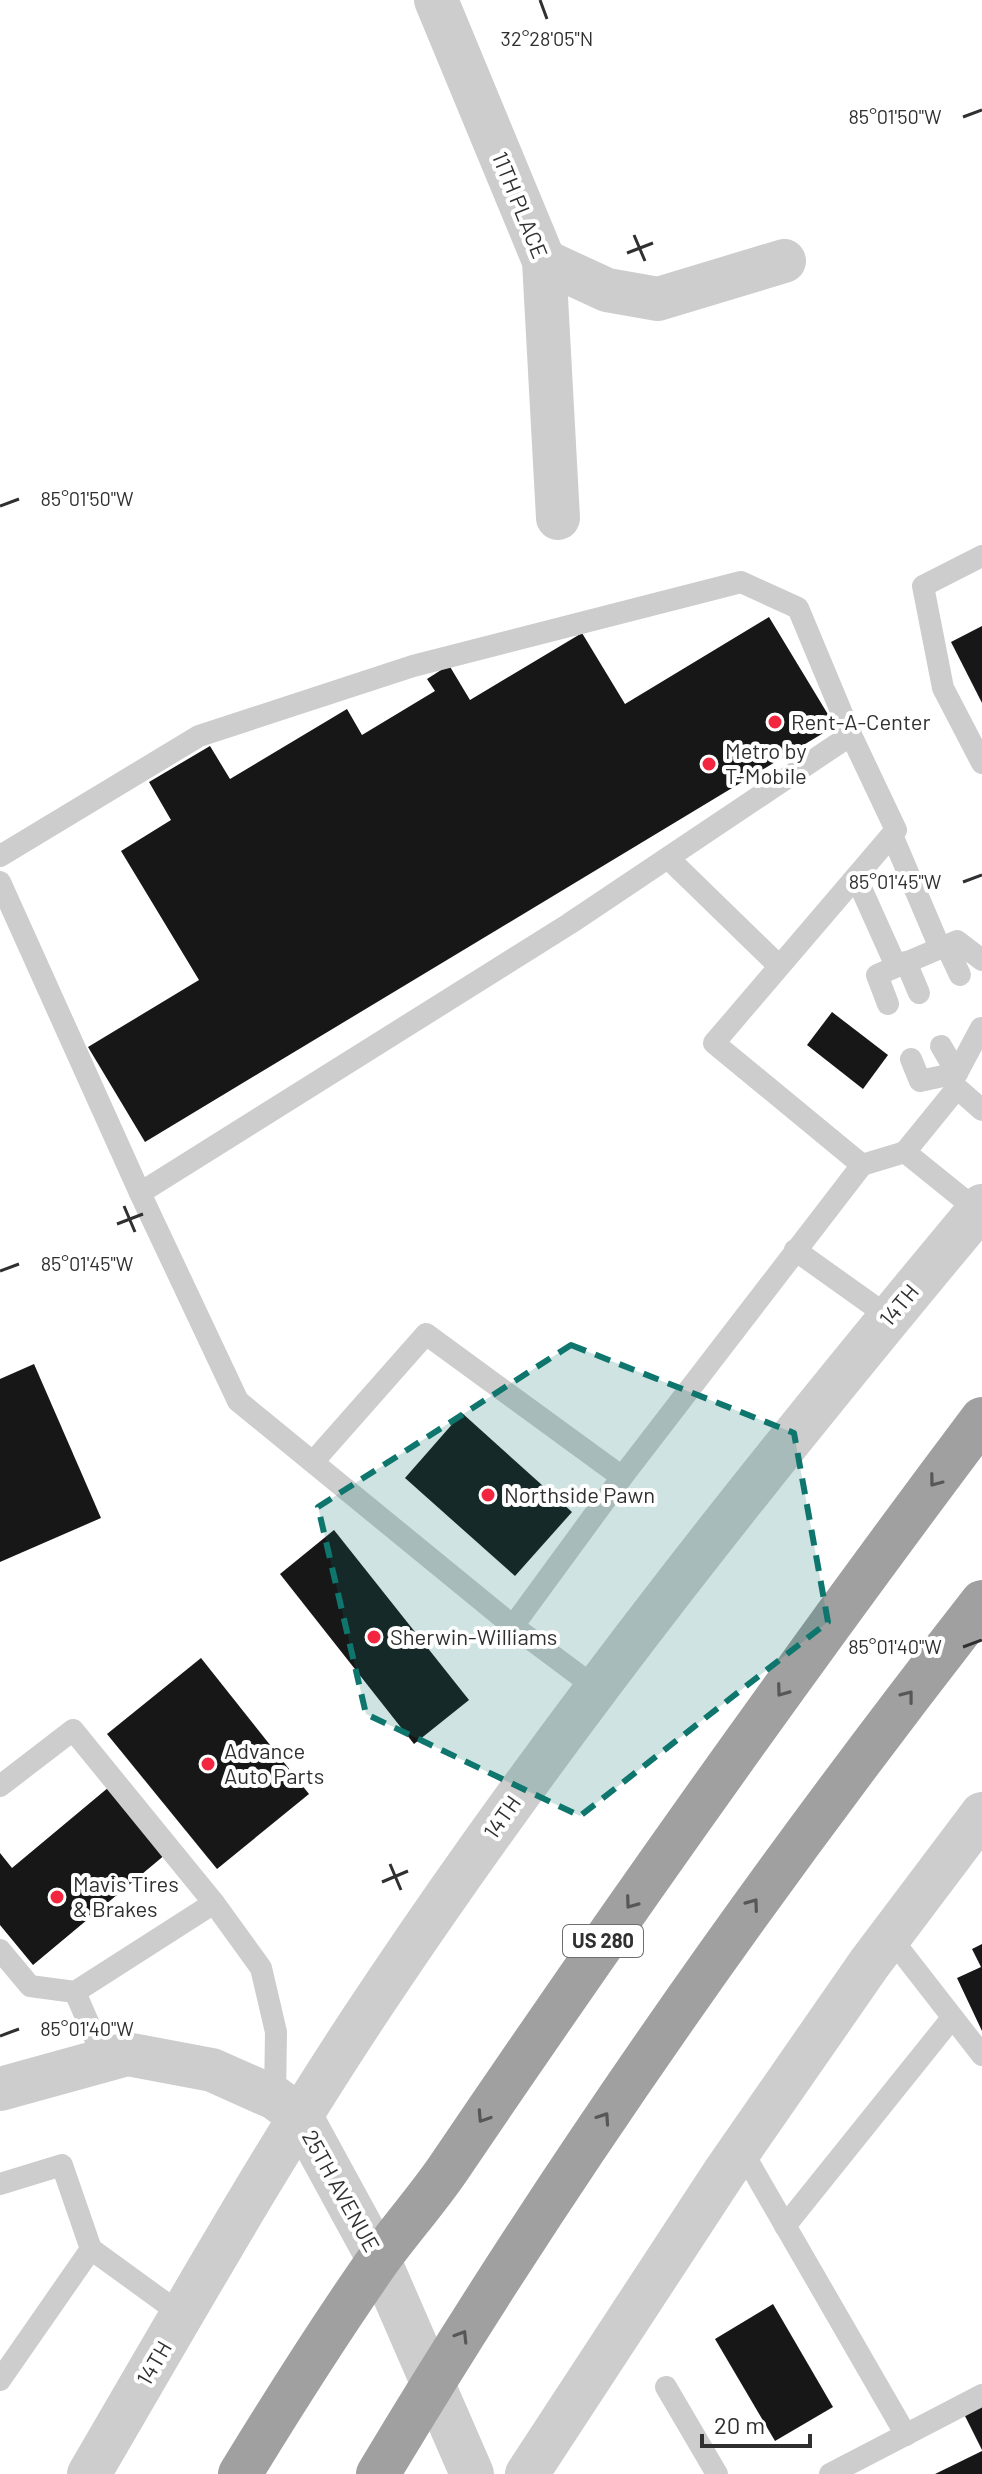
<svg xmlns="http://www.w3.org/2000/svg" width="982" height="2474" viewBox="0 0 982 2474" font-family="Barlow,sans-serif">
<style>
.building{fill:#171717}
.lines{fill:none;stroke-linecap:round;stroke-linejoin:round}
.service{stroke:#cdcdcd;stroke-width:22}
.minor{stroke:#cdcdcd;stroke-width:44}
.tertiary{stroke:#cdcdcd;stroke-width:44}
.trunk{stroke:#a0a0a0;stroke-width:44}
.oneway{stroke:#575757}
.marked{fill:#0f766e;fill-opacity:0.2;stroke:#0f766e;stroke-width:6;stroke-dasharray:16 10;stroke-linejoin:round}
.ticks{fill:none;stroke:#303030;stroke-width:3}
.poi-dot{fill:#f2263f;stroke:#fff;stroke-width:3}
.labels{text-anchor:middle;stroke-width:8;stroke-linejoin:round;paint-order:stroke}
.shield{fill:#fff;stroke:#6e6e6e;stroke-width:2}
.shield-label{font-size:20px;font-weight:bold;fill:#303030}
.street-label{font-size:22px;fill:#303030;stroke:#fff}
.poi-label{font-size:22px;fill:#303030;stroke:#fff;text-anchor:start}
.ticks-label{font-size:20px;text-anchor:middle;fill:#303030;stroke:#fff;stroke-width:8;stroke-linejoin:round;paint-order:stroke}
</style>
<rect width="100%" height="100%" fill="#fff"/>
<g class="building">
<polygon points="769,617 835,726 145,1142 88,1047 199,980 121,851 171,820 149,782 210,746 230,779 347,709 362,735 435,691 427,679 449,665 470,700 582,633 625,704"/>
<polygon points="982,626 982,703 951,642"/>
<polygon points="832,1012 888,1055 863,1089 807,1045"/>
<polygon points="34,1364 101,1518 0,1562 0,1379"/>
<polygon points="462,1413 572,1512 515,1576 405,1478"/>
<polygon points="334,1530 469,1700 414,1744 280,1574"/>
<polygon points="201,1658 309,1794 217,1869 107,1734"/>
<polygon points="109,1787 166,1854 33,1965 0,1925 0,1853 12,1868"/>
<polygon points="982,1944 982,2031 957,1978 981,1967 972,1949"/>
<polygon points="773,2304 833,2407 775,2441 715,2339"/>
<polygon points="982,2406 982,2450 964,2414"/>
<polygon points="982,2451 982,2474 935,2474"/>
</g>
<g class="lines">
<g class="service">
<polyline points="982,556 923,586 943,688 982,763"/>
<polyline points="892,835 940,948"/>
<polyline points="0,856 199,736 413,666 741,582 798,608 851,735"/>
<polyline points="668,858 779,966"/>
<polyline points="856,877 896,966"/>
<polyline points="0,882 140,1193"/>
<polyline points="946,945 960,975"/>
<polyline points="906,962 919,993"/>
<polyline points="888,1004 877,975 957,941 982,960"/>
<polyline points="941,1046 957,1073"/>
<polyline points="911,1059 920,1081 957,1073 981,1028"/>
<polyline points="978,1211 905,1152 957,1088 982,1110"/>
<polyline points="795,1250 889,1317"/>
<polyline points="313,1462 426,1334 622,1477 862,1165"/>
<polyline points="513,1626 238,1401 140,1193 569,924 851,735 896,830 714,1043 862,1165 905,1152"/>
<polyline points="596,1688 513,1626 622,1477"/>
<polyline points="0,1786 73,1730 214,1903"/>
<polyline points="890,1937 982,2055"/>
<polyline points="0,1950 30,1986 75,1992"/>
<polyline points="104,2059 75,1992 214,1903 261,1968 276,2032 275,2098"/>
<polyline points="741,2149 906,2435"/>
<polyline points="0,2184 62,2165 91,2249 182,2315"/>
<polyline points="785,2226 952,2018"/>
<polyline points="0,2380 91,2249"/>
<polyline points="666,2387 717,2474"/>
<polyline points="830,2474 982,2395"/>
</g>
<g class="minor">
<polyline points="436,0 544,261 558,518"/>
<polyline points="544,261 607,290 658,299 784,261"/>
<polyline points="0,2089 127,2054 212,2070 275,2098 301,2117 379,2260 472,2474"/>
</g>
<g class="tertiary">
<path d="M89,2474C185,2310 278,2144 384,1987C567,1714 772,1458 982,1206"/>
<polyline points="527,2474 724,2173 869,1964 982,1814"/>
</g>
<g class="trunk">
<path d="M240,2474C284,2402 329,2331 377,2262C400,2230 426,2201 448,2169C620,1915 798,1664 982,1419"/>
<path d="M378,2474C560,2170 764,1881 982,1602"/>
</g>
</g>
<defs><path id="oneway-chevron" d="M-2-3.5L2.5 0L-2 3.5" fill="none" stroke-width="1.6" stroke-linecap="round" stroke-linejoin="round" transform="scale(2)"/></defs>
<g class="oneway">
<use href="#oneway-chevron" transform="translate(935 1481) rotate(127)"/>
<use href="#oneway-chevron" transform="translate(782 1691) rotate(126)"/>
<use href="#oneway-chevron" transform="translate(908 1696) rotate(-52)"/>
<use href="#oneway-chevron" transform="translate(631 1903) rotate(126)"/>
<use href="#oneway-chevron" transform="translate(753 1904) rotate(-54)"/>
<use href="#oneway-chevron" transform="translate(483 2117) rotate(123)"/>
<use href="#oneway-chevron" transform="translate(604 2118) rotate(-56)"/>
<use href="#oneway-chevron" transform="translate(462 2336) rotate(-58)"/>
</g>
<path class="marked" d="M571,1345L794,1433L828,1622L580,1816L366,1714L318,1507Z"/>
<path class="ticks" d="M540,0L547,19M963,117L982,110M634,235L645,261M627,253L653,243M0,506L19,499M963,882L982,875M124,1206L135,1232M117,1224L143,1214M0,1271L19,1264M963,1647L982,1640M390,1864L401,1890M382,1882L408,1871M0,2036L19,2029"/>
<g class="poi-dot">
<circle cx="775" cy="722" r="8"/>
<circle cx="709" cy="764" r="8"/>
<circle cx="488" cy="1495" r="8"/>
<circle cx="374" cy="1637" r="8"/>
<circle cx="208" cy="1764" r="8"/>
<circle cx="57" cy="1897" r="8"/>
</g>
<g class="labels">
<rect class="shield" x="563" y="1925" width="80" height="32" rx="6"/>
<g class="shield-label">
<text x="603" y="1948">US 280</text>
</g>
<g class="street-label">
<text transform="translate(520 205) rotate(68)" y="8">11TH PLACE</text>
<text transform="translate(899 1305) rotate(-50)" y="8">14TH</text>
<text transform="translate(502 1817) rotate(-55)" y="8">14TH</text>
<text transform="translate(341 2191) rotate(61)" y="8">25TH AVENUE</text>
<text transform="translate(154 2363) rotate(-60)" y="8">14TH</text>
</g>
<g class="poi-label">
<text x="791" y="730">Rent-A-Center</text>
<text x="725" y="759">Metro by<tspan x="725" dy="25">T-Mobile</tspan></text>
<text x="504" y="1503">Northside Pawn</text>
<text x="390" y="1645">Sherwin-Williams</text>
<text x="224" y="1759">Advance<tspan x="224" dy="25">Auto Parts</tspan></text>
<text x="73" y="1892">Mavis Tires<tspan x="73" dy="25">&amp; Brakes</tspan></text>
</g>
</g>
<g class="ticks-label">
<text x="547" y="46">32°28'05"N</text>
<text x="895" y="124">85°01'50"W</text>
<text x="87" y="506">85°01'50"W</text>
<text x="895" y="889">85°01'45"W</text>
<text x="87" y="1271">85°01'45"W</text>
<text x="895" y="1654">85°01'40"W</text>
<text x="87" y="2036">85°01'40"W</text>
</g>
<path d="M702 2434v12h108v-12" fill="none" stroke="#303030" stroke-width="4"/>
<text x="714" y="2434" font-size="24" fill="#303030" stroke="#ffffff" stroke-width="6" paint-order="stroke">20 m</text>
</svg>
